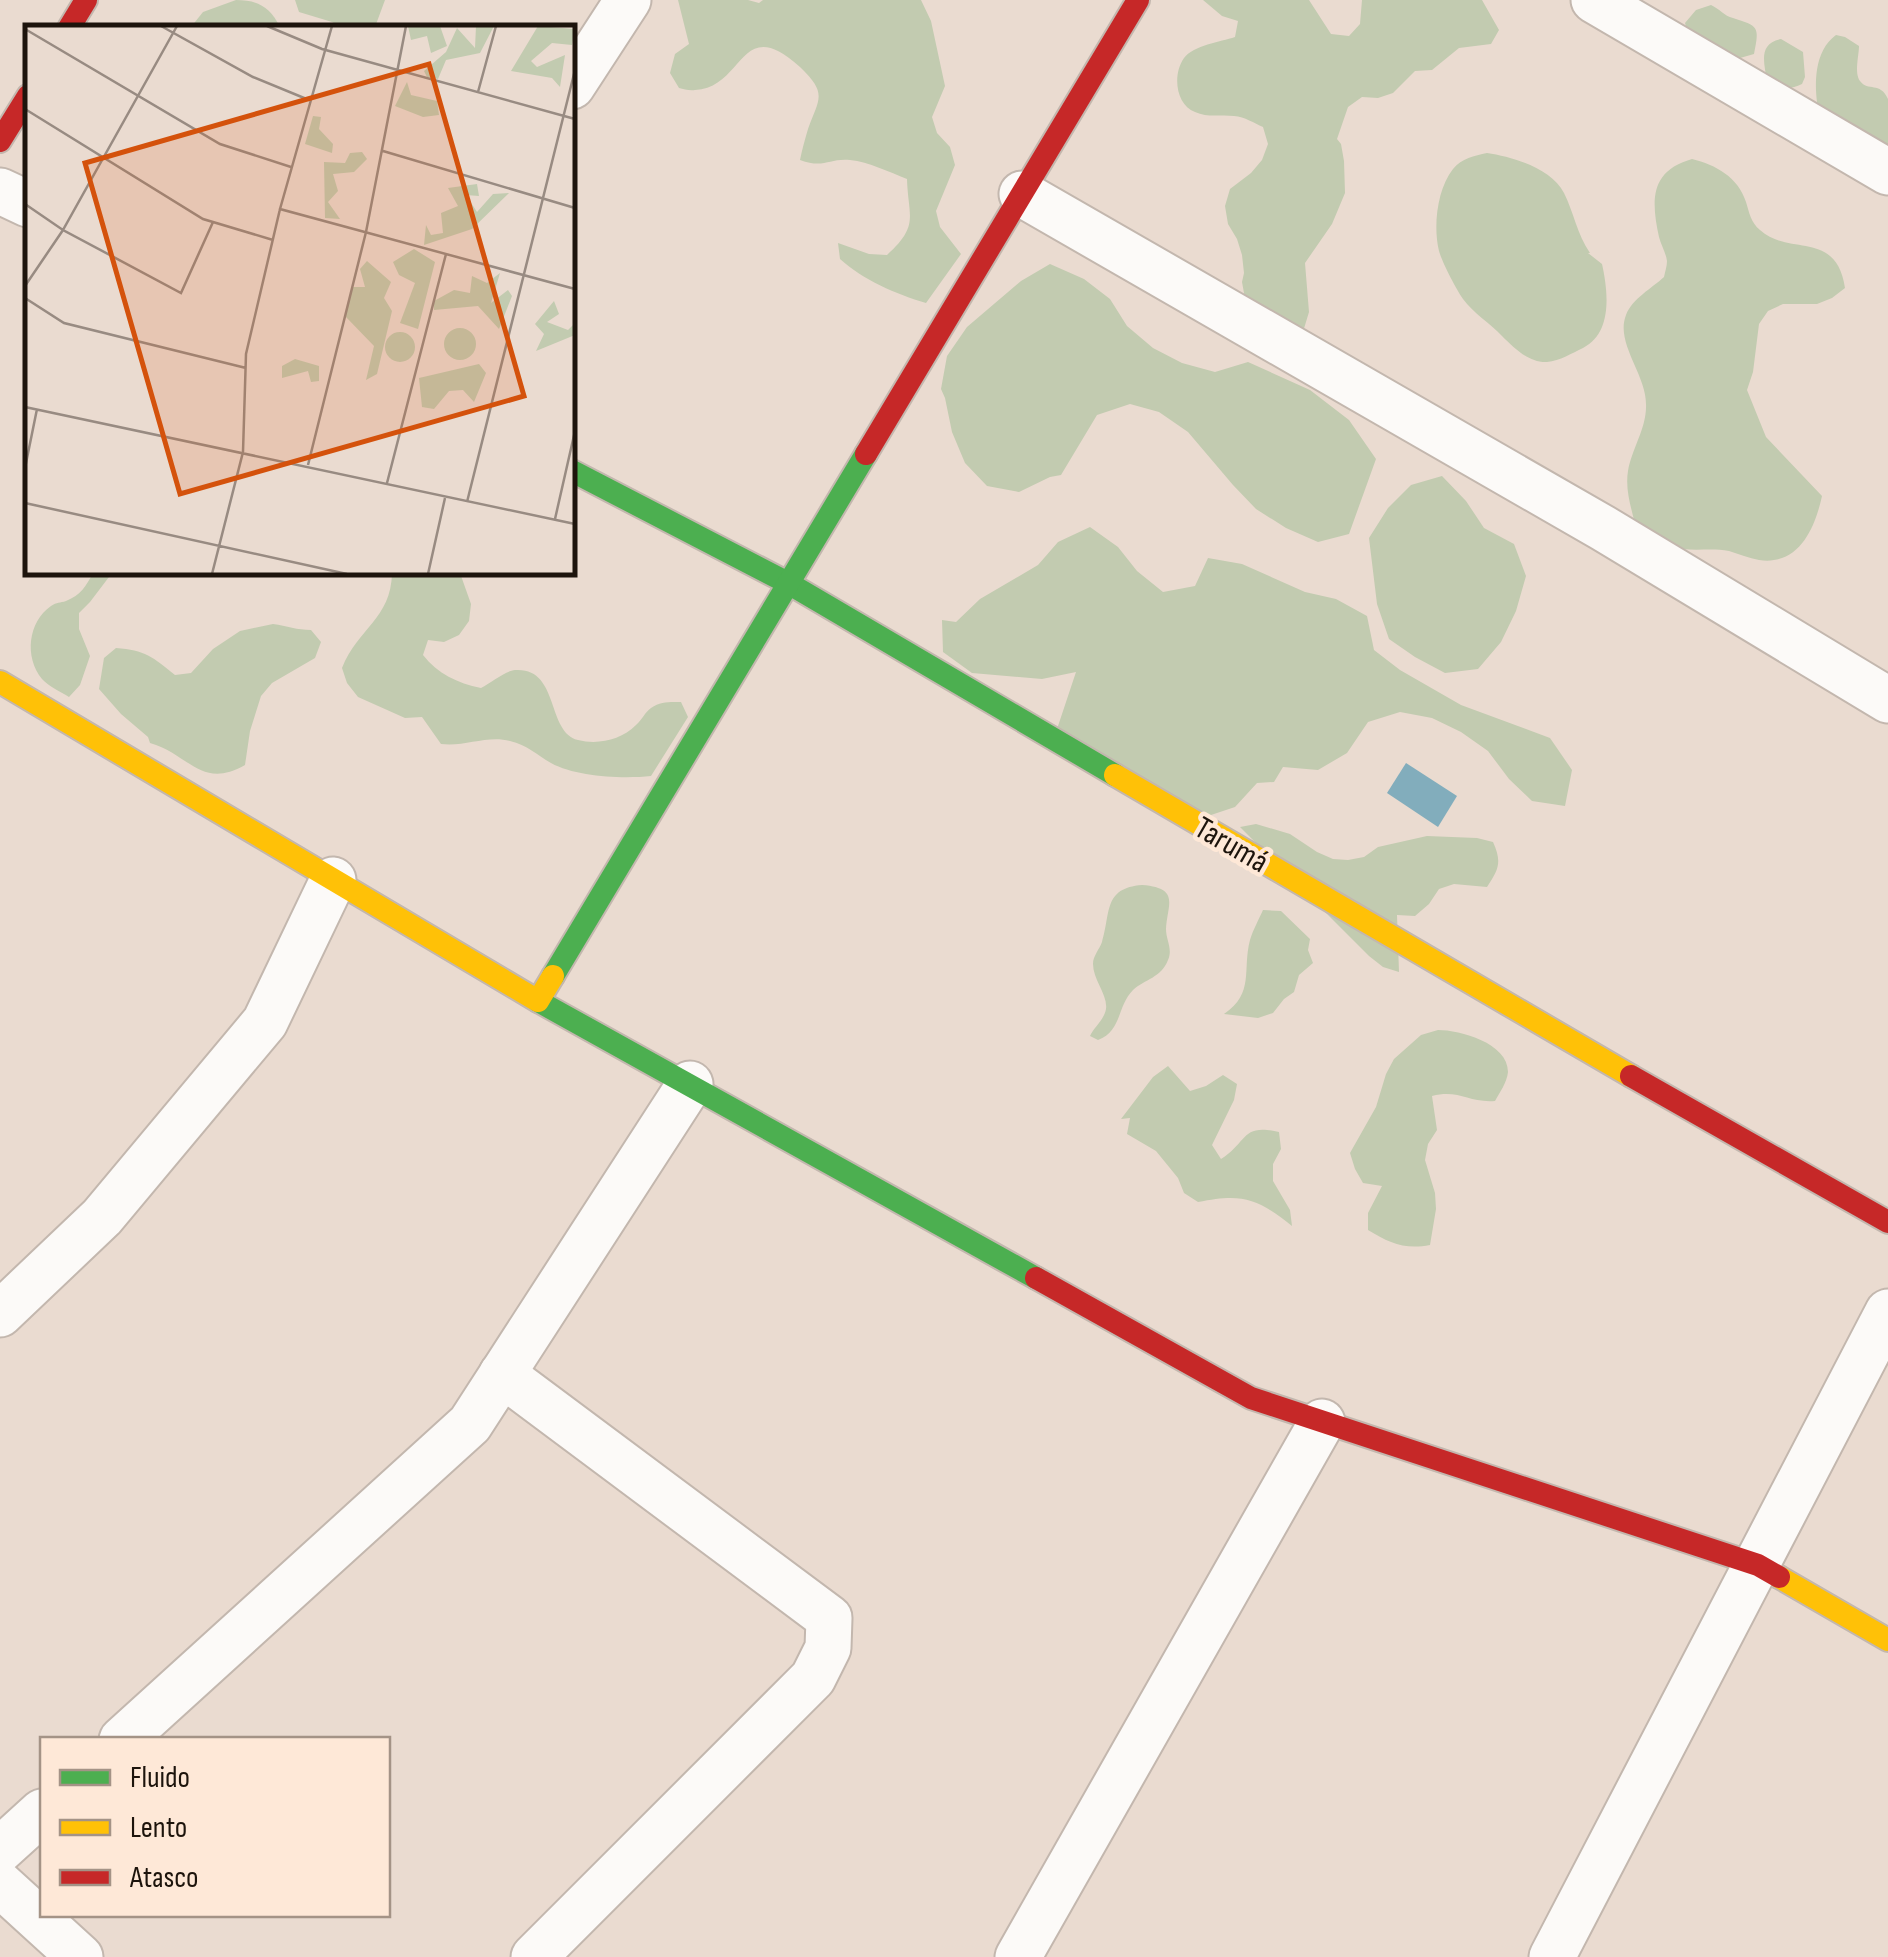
<svg xmlns="http://www.w3.org/2000/svg" width="1888" height="1957" viewBox="0 0 1888 1957" font-family="'Sofia Sans Condensed',sans-serif">
<style>
.green{fill:#c2cbb0}
.water{fill:#82adbc}
.lines{fill:none;stroke-linecap:round;stroke-linejoin:round}
.street-casing{stroke:#c3b7ae;stroke-width:49}
.fast-casing{stroke:#c3b7ae;stroke-width:26}
.slow-casing{stroke:#c3b7ae;stroke-width:26}
.jam-casing{stroke:#c3b7ae;stroke-width:26}
.street{stroke:#fcfaf8;stroke-width:45}
.fast{stroke:#4caf50;stroke-width:22}
.slow{stroke:#ffc107;stroke-width:22}
.jam{stroke:#c62828;stroke-width:22}
.labels{text-anchor:middle;stroke-width:9;stroke-linejoin:round;paint-order:stroke}
.street-label{font-size:32px;fill:#1d140c;stroke:#fee8d7}
.inset-road{fill:none;stroke:#988b82;stroke-width:2.5}
.view{fill:#d4520c;fill-opacity:0.15;stroke:#d4520c;stroke-width:5}
.inset-edge{fill:none;stroke:#1d140c;stroke-width:5}
</style>
<rect width="100%" height="100%" fill="#eadbd0"/>
<g class="green">
<path d="M236,0C258,0 270,7 280,27H191L203,12Z"/>
<polygon points="295,0 385,0 375,27 341,27 332,22 299,12"/>
<path d="M678,0H748L759,3L763,0H921L931,21L945,86L932,117L937,133L950,147L955,165L936,211L940,227L961,254L926,303C896,294 863,280 840,259L838,243L869,254L887,255C920,225 908,217 907,179C889,172 869,162 850,160C829,158 824,169 800,160C802,150 805,139 808,129C819,98 828,94 800,67C739,12 745,88 695,90C689,91 684,89 679,88L670,73L675,54L689,44Z"/>
<path d="M1203,0H1309L1331,34L1349,36L1360,24L1362,0H1482L1499,30L1491,44L1459,48L1432,70L1415,71L1393,93L1378,98L1362,97L1348,107L1337,139L1341,144L1344,161L1345,193L1332,224L1305,263L1309,312L1299,345L1248,315L1242,282L1244,273L1242,255L1237,239L1228,224L1225,206L1230,189L1251,173L1262,160L1268,144L1263,127C1254,123 1245,117 1234,116C1221,114 1208,118 1195,112C1176,105 1172,75 1184,58C1194,45 1220,42 1235,37L1238,21L1222,16Z"/>
<path d="M1711,5C1720,9 1724,16 1733,18C1758,26 1760,26 1754,54L1740,58L1731,56L1687,30L1685,23L1696,10Z"/>
<path d="M1836,35L1845,37L1859,46C1859,55 1854,73 1860,81C1868,92 1880,81 1888,99V149L1818,108C1814,84 1814,51 1836,35Z"/>
<path d="M1781,39L1803,52L1805,77L1802,84C1788,91 1779,88 1767,81C1764,62 1758,44 1781,39Z"/>
<path d="M1487,153C1513,157 1551,168 1564,193C1574,213 1577,234 1590,253H1588L1602,264C1608,291 1613,333 1583,348C1572,353 1560,361 1547,362C1529,363 1514,348 1502,336C1490,323 1473,313 1463,299C1456,289 1442,262 1439,251C1433,227 1437,189 1453,169C1462,158 1474,156 1487,153Z"/>
<path d="M1692,159C1716,165 1738,177 1746,202C1749,212 1751,223 1760,230C1790,257 1836,229 1845,288L1832,298L1817,304H1783L1768,311L1759,324L1753,372L1747,390L1766,437L1822,496C1815,528 1799,566 1759,560C1749,558 1739,554 1729,551C1713,548 1698,551 1683,549C1668,548 1649,532 1635,524C1631,507 1625,489 1628,471C1632,448 1647,428 1646,404C1646,374 1615,343 1626,315C1632,299 1652,288 1664,277C1665,272 1667,266 1667,261C1666,253 1661,245 1659,237C1651,200 1650,171 1692,159Z"/>
<polygon points="1050,264 1084,279 1110,299 1127,326 1153,348 1182,363 1215,372 1248,362 1310,390 1349,420 1376,459 1349,534 1318,542 1286,528 1256,509 1233,485 1188,432 1159,412 1130,404 1097,415 1061,475 1050,477 1019,492 987,486 965,463 952,432 945,398 941,389 947,356 967,327 1021,281"/>
<polygon points="1442,476 1466,501 1484,528 1514,544 1526,576 1516,611 1501,642 1478,669 1445,673 1415,657 1389,639 1377,604 1369,538 1388,508 1411,485"/>
<polygon points="1090,527 1118,547 1137,571 1163,592 1195,586 1208,558 1242,564 1305,592 1336,599 1367,616 1374,650 1400,670 1461,705 1550,738 1572,770 1565,806 1532,801 1509,779 1488,751 1461,732 1432,718 1400,712 1368,722 1347,753 1318,770 1283,767 1274,782 1257,783 1235,807 1196,820 1056,732 1076,672 1042,679 972,673 943,652 942,620 956,622 980,599 1038,565 1058,542"/>
<path d="M93,573H112L90,602L79,613V629L90,656L80,685L69,697C61,692 48,686 42,679C24,657 28,622 51,606C57,602 60,603 66,601C81,595 86,586 93,573Z"/>
<path d="M392,573H460L471,604L469,621L459,635L444,642L428,640L423,655C438,674 457,683 481,688C491,683 505,671 515,670C560,667 546,732 578,740C598,745 621,740 636,725C642,720 645,712 651,708C661,701 670,702 681,702L688,717L651,776C623,779 576,777 551,763C537,755 527,745 510,741C487,735 465,747 441,744L422,717L405,718L358,697L347,683L342,668C358,628 391,619 392,573Z"/>
<path d="M273,624C287,626 297,630 311,630L321,642L315,658L272,683L261,696L250,731L245,765C201,790 189,754 150,743L148,737L121,714L99,689L104,658L116,648C145,650 153,657 175,675L191,673L213,649L240,631Z"/>
<path d="M1256,824L1290,834L1317,852L1333,859L1348,860L1364,857L1378,847L1427,836L1477,838L1493,842C1502,862 1499,869 1487,887L1454,884L1439,889L1429,904L1415,916L1397,915L1399,972L1383,967L1369,956L1240,827Z"/>
<path d="M1142,885C1181,888 1167,905 1166,929C1166,940 1173,949 1168,960C1161,978 1145,979 1133,990C1117,1006 1122,1031 1098,1040L1090,1036C1094,1027 1104,1020 1106,1009C1108,995 1093,980 1093,964C1093,956 1099,950 1102,942C1111,913 1103,888 1142,885Z"/>
<path d="M1263,910L1281,911L1310,939L1308,950L1313,963L1299,975L1294,992L1284,999L1273,1013L1258,1018L1224,1014C1255,993 1242,970 1250,940C1253,930 1259,919 1263,910Z"/>
<path d="M1438,1030C1460,1030 1508,1043 1508,1072C1507,1082 1500,1092 1495,1101C1468,1103 1459,1089 1432,1096L1437,1130L1428,1144L1425,1160L1435,1193L1436,1209L1430,1245C1405,1250 1389,1243 1368,1230V1213L1382,1186L1363,1183L1355,1169L1350,1153L1376,1107L1386,1074L1394,1059L1421,1035Z"/>
<path d="M1168,1066L1190,1091L1206,1086L1223,1075L1237,1084L1234,1100L1212,1145L1221,1159C1248,1142 1241,1123 1279,1132L1281,1149L1273,1164V1181L1290,1210L1292,1226C1257,1198 1242,1193 1198,1202L1184,1193L1178,1178L1156,1151L1127,1134L1130,1118L1121,1119L1153,1077Z"/>
</g>
<polygon class="water" points="1406,763 1457,796 1438,827 1387,793"/>
<g class="lines">
<g class="street-casing">
<g id="street">
<polyline points="1594,0 1888,172"/>
<polyline points="572,86 628,0"/>
<polyline points="0,191 28,204"/>
<polyline points="1022,194 1603,528 1888,700"/>
<polyline points="0,1314 102,1217 265,1022 333,880"/>
<polyline points="502,1374 829,1618 828,1648 813,1678 534,1957"/>
<polyline points="122,1740 470,1424 690,1084"/>
<polyline points="0,1850 42,1812"/>
<polyline points="0,1884 80,1957"/>
<polyline points="1018,1957 1322,1422"/>
<polyline points="1552,1957 1888,1312"/>
</g>
</g>
<g class="fast-casing">
<g id="fast">
<polyline points="572,471 788,583 1115,775"/>
<polyline points="553,976 866,454"/>
<polyline points="538,1001 1036,1278"/>
</g>
</g>
<g class="slow-casing">
<g id="slow">
<polyline points="0,682 538,1001 553,976"/>
<polyline points="1115,775 1631,1076"/>
<polyline points="1779,1577 1888,1640"/>
</g>
</g>
<g class="jam-casing">
<g id="jam">
<polyline points="69,28 86,0"/>
<polyline points="0,141 28,96"/>
<polyline points="866,454 1138,0"/>
<polyline points="1631,1076 1888,1222"/>
<polyline points="1036,1278 1251,1398 1758,1565 1779,1577"/>
</g>
</g>
<use href="#street" class="street"/>
<use href="#fast" class="fast"/>
<use href="#slow" class="slow"/>
<use href="#jam" class="jam"/>
</g>
<g class="labels">
<g class="street-label">
<text transform="translate(1232 844) rotate(30)" y="11">Tarumá</text>
</g>
</g>
<g transform="translate(25 25)">
<rect width="550" height="550" fill="#eadbd0"/>
<path d="M383,1H415L422,21L406,28L402,11L386,15ZM451,1H469L455,28L421,35L413,54L402,52L399,46L421,27L432,3L450,23ZM513,1L550,4L547,20L527,18L506,36L512,42L540,30L535,62L527,53L486,46ZM382,57L386,70L412,76L414,90L398,92L370,81ZM288,91L296,92L294,104L308,119L307,128L280,119ZM337,127L342,134L329,147L308,149L313,166L303,177L315,194L300,193L299,137L320,138L325,128ZM452,159L454,171L441,170L452,187L468,169L484,168L447,204L399,220L401,200L406,210L418,208L416,188L433,181L423,163ZM389,224L410,237L393,304L375,298L390,258L374,250L368,237ZM342,236L366,257L359,273L367,286L352,349L341,355L349,321L320,291L328,262H340L335,244ZM475,248L466,278L483,265L487,271L474,304L453,281L409,285V276L429,265L445,268L447,251L462,258ZM529,276L534,289L522,297L543,305L550,298V310L511,326L519,309L510,299ZM419 319a16 16 0 1 1 32 0a16 16 0 1 1-32 0ZM360 322a15 15 0 1 1 30 0a15 15 0 1 1-30 0ZM270,334L294,341V356L286,357L283,346L257,353V341ZM454,339L461,348L449,377L438,365L424,366L409,384L397,382L394,353Z" fill="#c2cbb0"/>
<path class="inset-road" d="M136,1L228,52L284,75M152,1L38,205L156,268L188,197M242,1L297,24L550,94M307,1L255,184L550,264M0,4L195,119L266,142M453,67L471,1M0,84L178,194L248,215M358,126L550,183M0,179L38,205L0,261M0,273L39,298L221,343M0,382L550,499M283,440L341,207L381,1M0,443L12,384M362,458L421,229M442,477L550,45M0,478L322,549M530,494L550,406M187,549L218,427L221,329L255,184M403,549L420,473"/>
<path class="view" d="M404,39L499,371L155,469L60,138Z"/>
<rect width="550" height="550" class="inset-edge"/>
</g>
<rect x="40" y="1737" width="350" height="180" fill="#fee8d7" stroke="#a49386" stroke-width="2.5"/>
<rect x="60" y="1770" width="50" height="15" fill="#4caf50" stroke="#a49386" stroke-width="2.5"/>
<text x="130" y="1787" font-size="30" fill="#1d140c">Fluido</text>
<rect x="60" y="1820" width="50" height="15" fill="#ffc107" stroke="#a49386" stroke-width="2.5"/>
<text x="130" y="1837" font-size="30" fill="#1d140c">Lento</text>
<rect x="60" y="1870" width="50" height="15" fill="#c62828" stroke="#a49386" stroke-width="2.5"/>
<text x="130" y="1887" font-size="30" fill="#1d140c">Atasco</text>
</svg>
